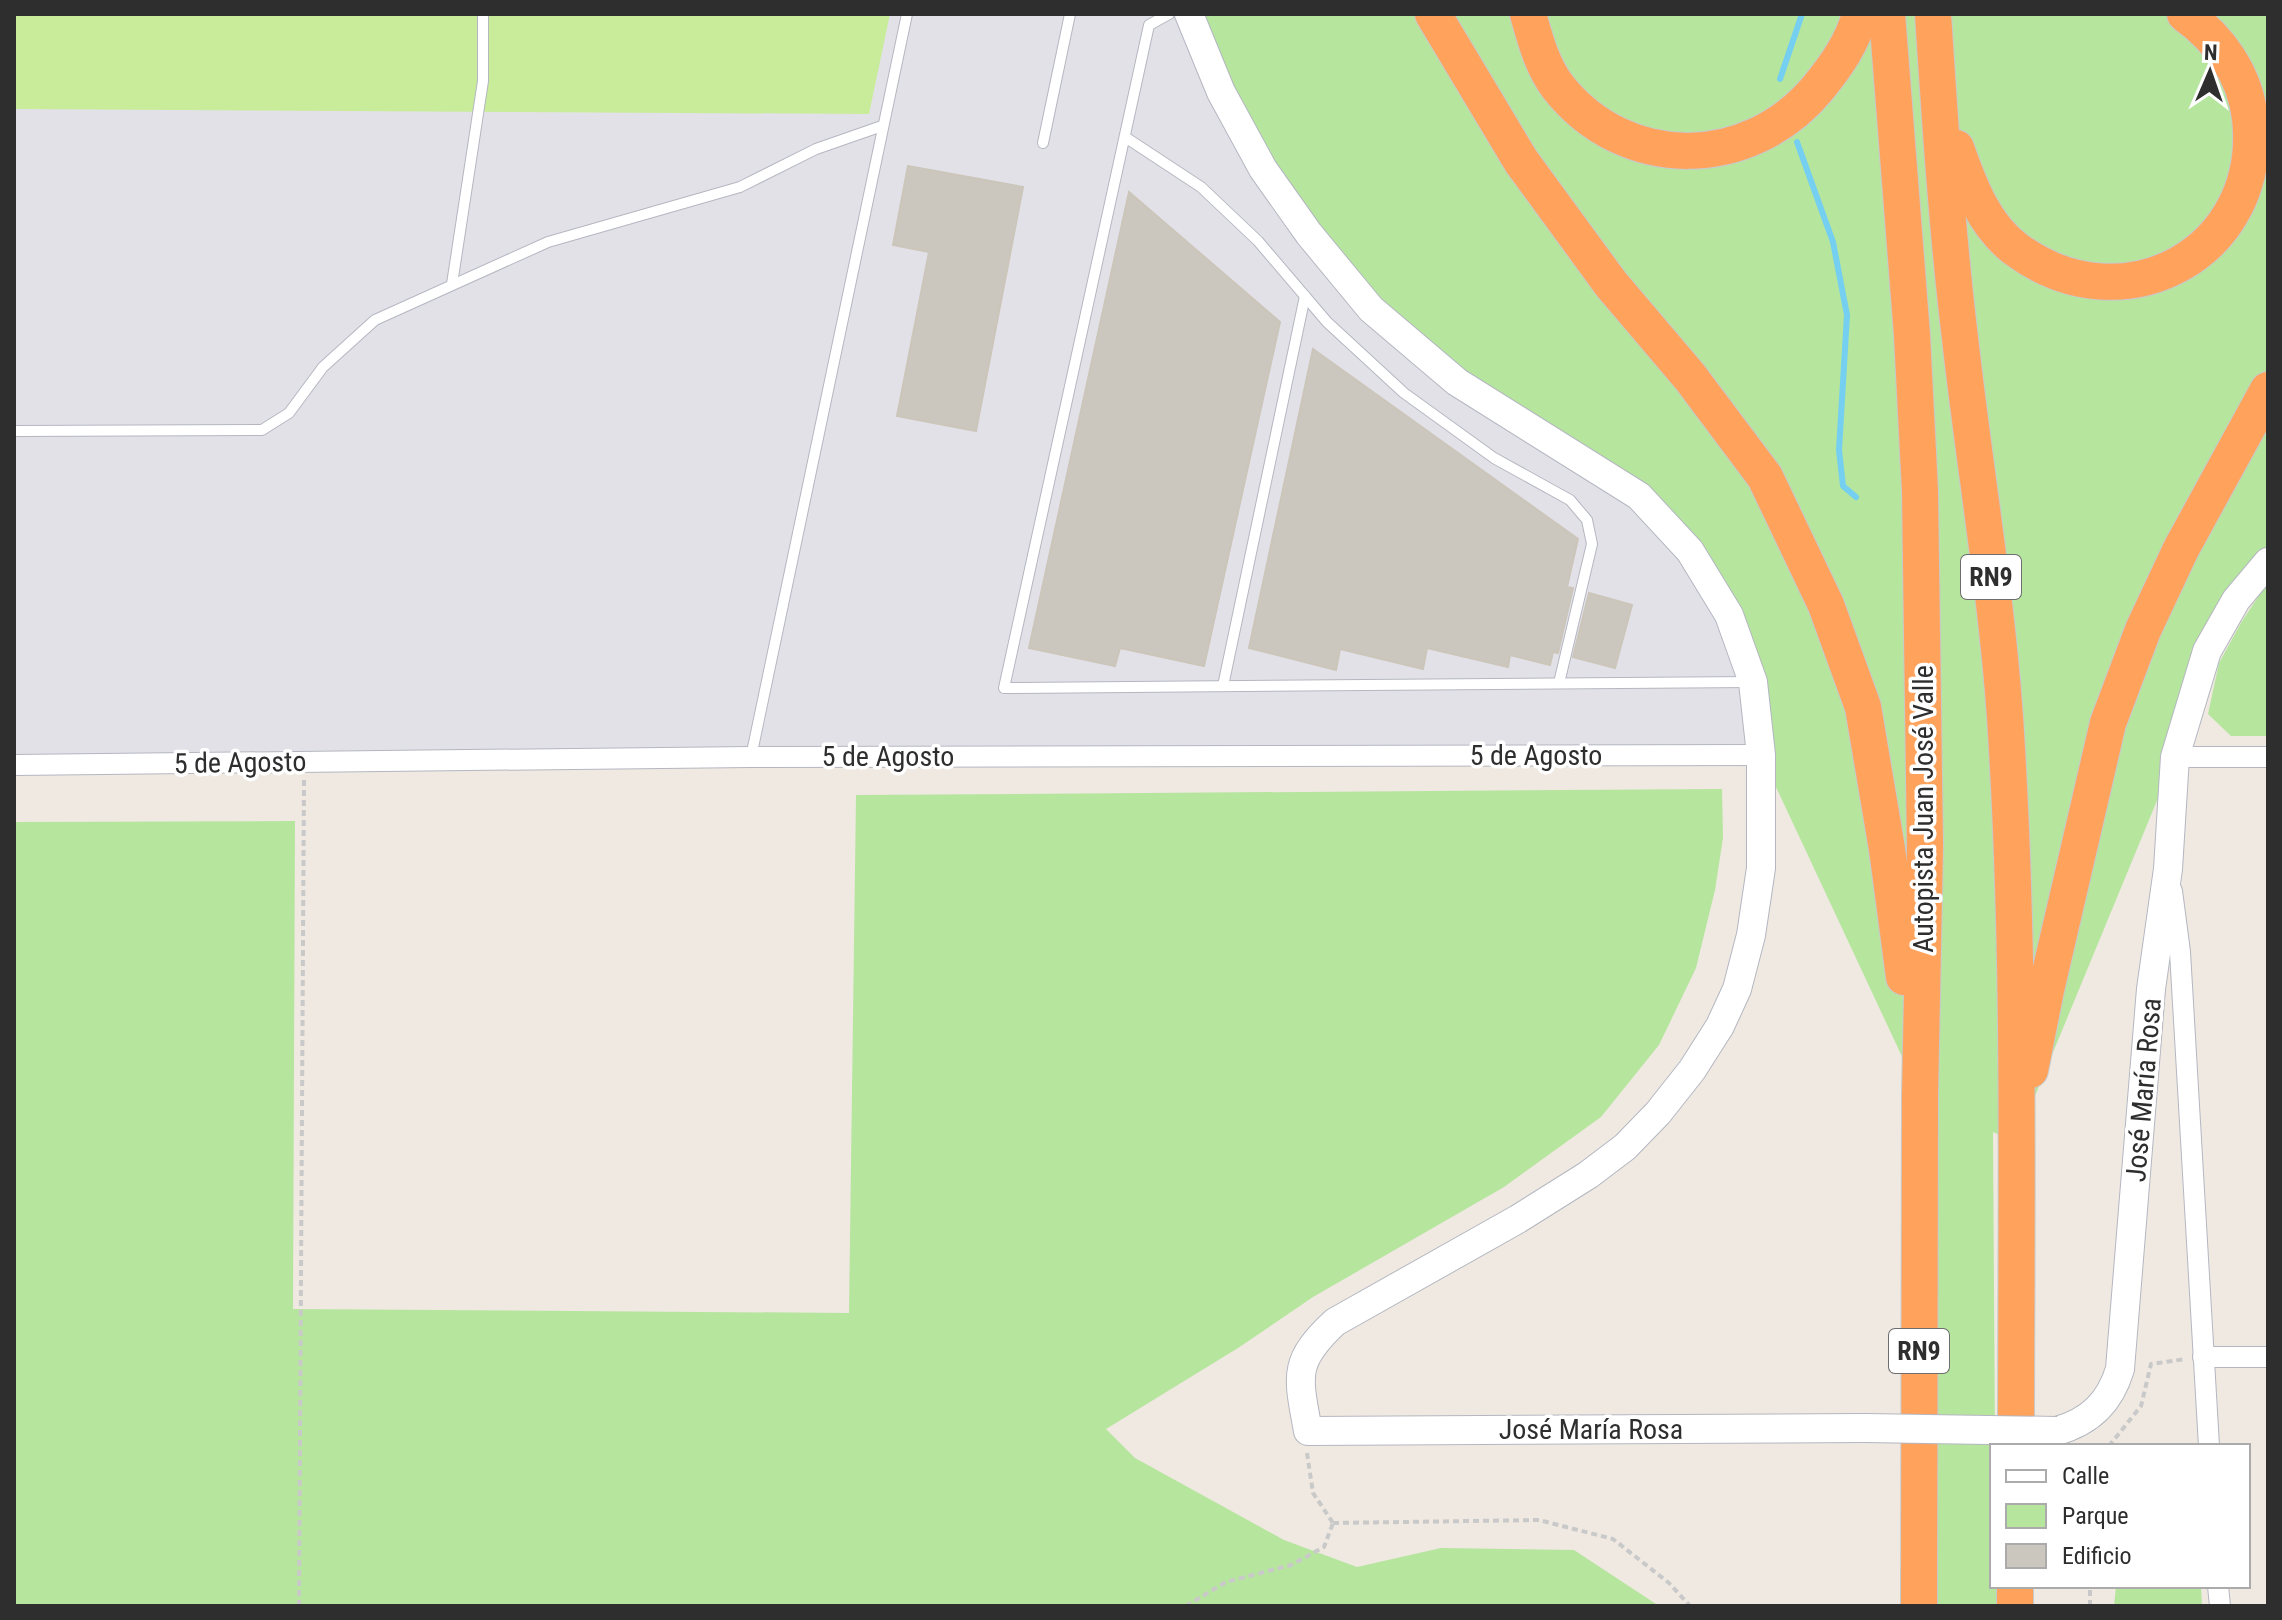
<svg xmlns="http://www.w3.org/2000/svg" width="2282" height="1620" viewBox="0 0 2282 1620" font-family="'Roboto Condensed',sans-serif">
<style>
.industrial{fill:#e3e1e8}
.green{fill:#b6e59e}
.pitch{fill:#c9ec9a}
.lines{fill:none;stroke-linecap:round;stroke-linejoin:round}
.stream{stroke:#75cff0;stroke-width:6}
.building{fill:#cbc7bf;stroke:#cbc5ba;stroke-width:2}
.service-casing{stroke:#b4b7c1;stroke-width:12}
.minor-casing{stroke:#b4b7c1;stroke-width:22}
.secondary-casing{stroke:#b4b7c1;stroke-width:30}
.motorway-casing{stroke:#c9c9c9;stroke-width:38}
.path{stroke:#c9c9c9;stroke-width:4;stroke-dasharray:6 4;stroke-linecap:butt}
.service{stroke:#fff;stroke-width:10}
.minor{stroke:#fff;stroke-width:20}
.secondary{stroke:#fff;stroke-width:28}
.motorway{stroke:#ffa35c;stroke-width:36}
.secondary-bridge-casing{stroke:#b4b7c1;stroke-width:30;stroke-linecap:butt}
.secondary-bridge{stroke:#fff;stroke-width:28}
.labels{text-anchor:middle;stroke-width:7;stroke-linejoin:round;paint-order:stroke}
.shield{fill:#fff;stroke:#6d6d6d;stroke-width:2}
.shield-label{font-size:26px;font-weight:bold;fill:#2e2e2e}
.street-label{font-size:28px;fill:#2e2e2e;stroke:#fff}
</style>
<rect width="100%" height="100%" fill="#efe9e1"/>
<polygon class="industrial" points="14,14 1189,14 1639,496 1729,615 1761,755 14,765"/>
<g class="green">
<polygon points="1189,14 2268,14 2268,562 2236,600 2175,757 2016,1142 1993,1132 1995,1446 1992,1446 1992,1586 1996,1586 1996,1606 1935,1606 1920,1095 1761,755 1729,615 1639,496 1457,382 1309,234"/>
<polygon points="2268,582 2268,736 2231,736 2208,714 2219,663 2242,621"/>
<polygon points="1722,789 1723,838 1715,890 1696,968 1659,1045 1601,1117 1504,1187 1313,1297 1238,1348 1106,1429 1135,1458 1284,1540 1357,1567 1441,1548 1574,1550 1659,1606 14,1606 14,822 295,821 293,1309 849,1313 856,795"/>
<polygon points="2116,1586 2201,1586 2202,1606 2114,1606"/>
</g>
<polygon class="pitch" points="14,14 890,14 869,114 14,109"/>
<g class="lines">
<g class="stream">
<polyline points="1780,79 1802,14"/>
<polyline points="1797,142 1833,242 1847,315 1839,450 1843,486 1856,497"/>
</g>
</g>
<g class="building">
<polygon points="908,166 1023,187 976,431 897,416 929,252 893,245"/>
<polygon points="1129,192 1280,322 1204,666 1120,648 1115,666 1029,648"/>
<polygon points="1313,349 1578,539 1567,587 1573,588 1558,653 1553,652 1550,665 1510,655 1508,667 1427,648 1423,669 1340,649 1336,670 1249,648"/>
<polygon points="1589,593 1632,605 1615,668 1573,657"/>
</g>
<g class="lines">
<g class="service-casing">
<g id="service">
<polyline points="1169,14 1149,25 1004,688 1751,682"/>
<polyline points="1125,137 1201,187 1258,241 1327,322 1404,393 1494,458 1570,500 1587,520 1592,544 1559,683"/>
<polyline points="1043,143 1070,14"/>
<polyline points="452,284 483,81 483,14"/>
<polyline points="14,431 262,430 289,413 323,367 375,320 548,242 740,187 816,149 882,126"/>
<polyline points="1223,686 1305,296"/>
<polyline points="751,757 907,14"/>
</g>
</g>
<g class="minor-casing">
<g id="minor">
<polyline points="2175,757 2268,757"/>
<polyline points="14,765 751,757 1761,755"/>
<polyline points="2172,891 2180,952 2209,1446"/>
<polyline points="2203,1357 2268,1357"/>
<polyline points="2218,1586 2220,1606"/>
</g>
</g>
<g class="secondary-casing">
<g id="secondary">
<path d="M1189,14L1221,92L1263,169L1309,234L1371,309L1457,382L1639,496L1690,551L1729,615L1753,682L1761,755V868L1751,935L1737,989L1720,1026L1692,1070L1658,1113L1625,1147L1588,1175L1518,1219L1335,1322C1292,1362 1298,1376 1308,1431L1865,1428"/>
<path d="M2057,1431C2091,1421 2110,1402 2120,1369L2151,989L2168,869L2175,757L2207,651L2236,600L2268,562"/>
</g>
</g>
<g class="motorway-casing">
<g id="motorway">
<polyline points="1433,14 1521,161 1611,284 1690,377 1765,477 1826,605 1863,707 1887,849 1904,977"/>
<path d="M1528,14C1535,39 1542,66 1558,87C1626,173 1749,171 1818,88C1836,66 1853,42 1860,14"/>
<polyline points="1887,14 1912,335 1920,491 1925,847 1920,1095 1919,1606"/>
<path d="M1933,14C1940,122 1947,230 1960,338C1974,464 1996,590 2005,717C2021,960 2016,1203 2016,1446"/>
<path d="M1956,148C1969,185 1984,226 2017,250C2125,329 2265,252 2250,118C2245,75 2220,39 2185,14"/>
<polyline points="2030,1070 2046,990 2108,723 2143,630 2181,549 2268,390"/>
<polyline points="2015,1606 2015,1586"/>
</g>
</g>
<g class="path">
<polyline points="2109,1446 2141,1406 2151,1364 2186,1359"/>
<polyline points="1307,1453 1313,1493 1333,1523"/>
<polyline points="1333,1523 1539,1520 1613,1539 1669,1583 1690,1606"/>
<polyline points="299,1606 304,780"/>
<polyline points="1186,1606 1226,1582 1291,1565 1324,1547 1333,1523"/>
<polyline points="2090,1606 2090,1586"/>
</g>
<use href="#service" class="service"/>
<use href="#minor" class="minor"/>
<use href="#secondary" class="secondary"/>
<use href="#motorway" class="motorway"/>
<g class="secondary-bridge-casing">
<polyline id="secondary-bridge" points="1865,1428 2057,1431"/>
</g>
<use href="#secondary-bridge" class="secondary-bridge"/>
</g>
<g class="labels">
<g class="shield">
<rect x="1961" y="555" width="60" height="44" rx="6"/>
<rect x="1889" y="1329" width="60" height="44" rx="6"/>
</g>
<g class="shield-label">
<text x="1991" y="586">RN9</text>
<text x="1919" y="1360">RN9</text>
</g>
<g class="street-label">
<text x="1536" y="765">5 de Agosto</text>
<text x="888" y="766">5 de Agosto</text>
<text transform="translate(240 762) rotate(-1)" y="10">5 de Agosto</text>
<text transform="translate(1923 809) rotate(-90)" y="10">Autopista Juan José Valle</text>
<text transform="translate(2143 1090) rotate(-85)" y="10">José María Rosa</text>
<text x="1591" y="1439">José María Rosa</text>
</g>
</g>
<rect width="2282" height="1620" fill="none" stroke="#2e2e2e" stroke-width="32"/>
<rect x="1990" y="1444" width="260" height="144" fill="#ffffff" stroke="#ababab" stroke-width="2"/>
<rect x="2006" y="1470" width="40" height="12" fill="#ffffff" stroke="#ababab" stroke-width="2"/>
<text x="2062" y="1484" font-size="24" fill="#2e2e2e">Calle</text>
<rect x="2006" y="1504" width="40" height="24" fill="#b6e59e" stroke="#ababab" stroke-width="2"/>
<text x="2062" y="1524" font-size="24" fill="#2e2e2e">Parque</text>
<rect x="2006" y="1544" width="40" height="24" fill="#cbc7bf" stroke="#ababab" stroke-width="2"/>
<text x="2062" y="1564" font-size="24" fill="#2e2e2e">Edificio</text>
<g transform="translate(2210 72) rotate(2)" stroke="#ffffff" stroke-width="6" paint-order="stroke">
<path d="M0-6L14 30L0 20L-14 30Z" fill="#2e2e2e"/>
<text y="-12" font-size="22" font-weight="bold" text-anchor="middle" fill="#2e2e2e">N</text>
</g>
</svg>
